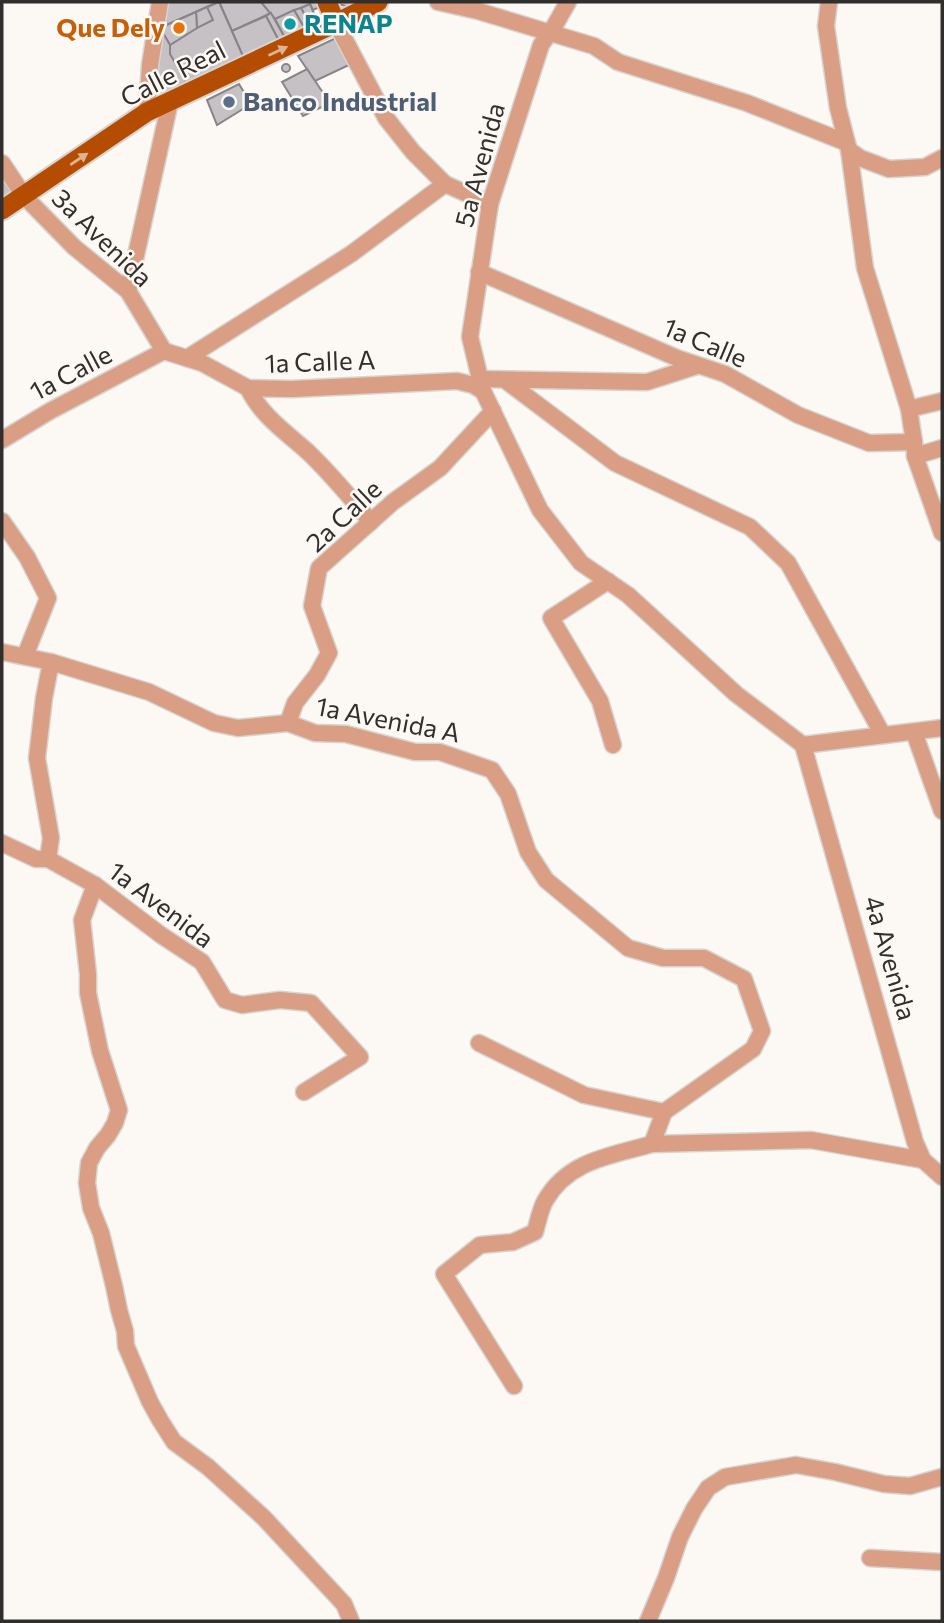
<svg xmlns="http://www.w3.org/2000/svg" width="944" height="1623" viewBox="0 0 944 1623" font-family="Commissioner,sans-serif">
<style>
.building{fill:#c5c1c5;stroke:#888487;stroke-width:2}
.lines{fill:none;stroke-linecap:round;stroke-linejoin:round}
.minor-casing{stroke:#d7d4d0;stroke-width:19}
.primary-casing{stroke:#d7d4d0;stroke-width:23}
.minor{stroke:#d99e83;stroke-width:16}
.primary{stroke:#b44c02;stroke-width:19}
.oneway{fill:#dfb393}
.culture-dot{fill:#0f9aa8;stroke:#fcf8f4;stroke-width:2.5}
.food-dot{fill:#e8710a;stroke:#fcf8f4;stroke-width:2.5}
.service-dot{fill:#5c6f8a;stroke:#fcf8f4;stroke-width:2.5}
.labels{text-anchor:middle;stroke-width:5;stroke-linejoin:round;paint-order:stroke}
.culture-label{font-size:26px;font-weight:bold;fill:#0d838f;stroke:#fcf8f4;text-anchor:start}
.food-label{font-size:26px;font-weight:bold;fill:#c56008;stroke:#fcf8f4;text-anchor:end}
.street-label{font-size:26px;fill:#312f2e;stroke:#fcf8f4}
.service-label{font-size:26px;font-weight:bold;fill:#4e5e75;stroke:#fcf8f4;text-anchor:start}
</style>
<rect width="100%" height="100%" fill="#fcf8f4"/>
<g class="building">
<polygon points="163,2 218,2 160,28"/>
<polygon points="219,2 261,2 271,13 232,31"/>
<polygon points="219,2 243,56 233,60 207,7"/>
<polygon points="219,2 243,56 157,97 155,75 160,28"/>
<polygon points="261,2 322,2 322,6 313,10 310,4 275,19"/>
<polygon points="338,2 358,2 348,7 339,4"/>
<polygon points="310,4 318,23 311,26 301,8"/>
<polygon points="207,7 213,20 197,28 196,12"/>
<polygon points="301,8 311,26 305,29 294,10"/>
<polygon points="294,10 305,29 285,38 275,19"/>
<polygon points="196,12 197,28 170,45 160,28"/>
<polygon points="271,13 285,38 279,41 266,16"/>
<polygon points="266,16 279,41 243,56 232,31"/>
<polygon points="160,28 170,45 170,54 186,82 157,97 155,75"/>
<polygon points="338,37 351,64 315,81 298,56"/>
<circle cx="286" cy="68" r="4"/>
<polygon points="307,69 330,103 303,116 282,82"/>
<polygon points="239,84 251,104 217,125 207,100"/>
<polygon points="2,178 11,192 2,198"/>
</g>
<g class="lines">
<g class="minor-casing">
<g id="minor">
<polyline points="438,2 478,11 594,46 618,62 747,103 847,143 849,150 860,158 889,169 925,167 942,158"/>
<polyline points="568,2 555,25 541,45 490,204 470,337 483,391 540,510 581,563 628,595 736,694 803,745"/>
<polyline points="829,2 826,26 838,108 847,143"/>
<polyline points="336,23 386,118 413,152 445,184 490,204"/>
<polyline points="147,112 150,65 160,2"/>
<polyline points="849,150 865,268 909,409 914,442 915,456 942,533"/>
<polyline points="2,163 24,196 74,247 128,291 164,351"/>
<polyline points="479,272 677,358 725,374 798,415 869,443 914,442"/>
<polyline points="128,291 170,102"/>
<polyline points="164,351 202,363 248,388 292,389 457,381 473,385 483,391"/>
<polyline points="187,358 351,254 445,184"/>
<polyline points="480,379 647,382 697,366"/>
<polyline points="505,380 615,463 750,527 788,563 883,735"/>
<path d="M248,388C262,417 286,432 308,452C331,474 351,498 371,522"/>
<polyline points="909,409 942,401"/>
<polyline points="2,440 50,411 164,351"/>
<polyline points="915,456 942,448"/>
<polyline points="2,521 27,557 48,598 25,656"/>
<polyline points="608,581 551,618 600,701 613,745"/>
<polyline points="2,652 51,662 149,692 214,723 238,728 288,723 315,733 346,734 415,752 440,752 492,770 508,794 528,852 546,880 628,948 663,958 704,958 744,979 762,1031 753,1049 664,1112"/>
<polyline points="288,723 295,703 317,675 329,653 312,606 319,568 393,502 440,468 493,411"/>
<polyline points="914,732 942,811"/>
<polyline points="803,745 915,1142 923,1160 942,1177"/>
<polyline points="803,745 942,728"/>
<polyline points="2,843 36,859 48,859 95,885 161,935 202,962 225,1000 242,1005 280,1000 311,1003 360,1057 304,1092"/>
<polyline points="48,859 51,838 37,758 44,698 51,662"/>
<polyline points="95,885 82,920 88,974 88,993 100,1051 119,1110 115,1123 108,1135 97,1148 89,1163 87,1183 91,1208 101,1233 114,1286 119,1310 125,1331 126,1346 150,1402 160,1420 174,1442 208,1467 264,1518 344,1604 351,1621"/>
<polyline points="479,1043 584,1095 664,1112"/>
<polyline points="664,1112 652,1144 811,1140 923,1160"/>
<path d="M514,1386L444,1274L480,1245L513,1242L535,1232C538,1222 540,1210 545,1201C568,1160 611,1156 652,1144"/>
<polyline points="870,1558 942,1562"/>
<polyline points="648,1621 666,1578 680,1537 694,1509 708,1488 725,1477 796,1465 835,1472 884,1484 910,1486 942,1477"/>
</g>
</g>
<g class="primary-casing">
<g id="primary">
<polyline points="327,2 336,23"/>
<polyline points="2,210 147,112 336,23 378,2"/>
</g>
</g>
<use href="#minor" class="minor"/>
<use href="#primary" class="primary"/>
</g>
<defs><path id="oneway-solid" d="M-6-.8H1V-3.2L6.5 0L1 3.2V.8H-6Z" transform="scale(1.75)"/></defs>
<g class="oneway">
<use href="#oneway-solid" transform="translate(278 51) rotate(-25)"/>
<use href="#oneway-solid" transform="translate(79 159) rotate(-34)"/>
</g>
<circle class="culture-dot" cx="290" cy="24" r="7"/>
<circle class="food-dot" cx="179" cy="28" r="7"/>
<circle class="service-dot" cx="229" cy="102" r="7"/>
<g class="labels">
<g class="culture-label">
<text x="304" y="33">RENAP</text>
</g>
<g class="food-label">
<text x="165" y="37">Que Dely</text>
</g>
<g class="street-label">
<text transform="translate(173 74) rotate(-27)" y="9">Calle Real</text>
<text transform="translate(480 165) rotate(-75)" y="9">5a Avenida</text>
<text transform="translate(102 238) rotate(44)" y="9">3a Avenida</text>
<text transform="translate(705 343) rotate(23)" y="9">1a Calle</text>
<text transform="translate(320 362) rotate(-2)" y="9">1a Calle A</text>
<text transform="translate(71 373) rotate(-28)" y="9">1a Calle</text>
<text transform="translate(344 516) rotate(-43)" y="9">2a Calle</text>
<text transform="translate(388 720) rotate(11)" y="9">1a Avenida A</text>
<text transform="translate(161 905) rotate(37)" y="9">1a Avenida</text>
<text transform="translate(890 958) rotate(74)" y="9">4a Avenida</text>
</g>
<g class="service-label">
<text x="243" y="111">Banco Industrial</text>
</g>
</g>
<rect width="944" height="1623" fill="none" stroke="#312f2e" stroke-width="7"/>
</svg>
